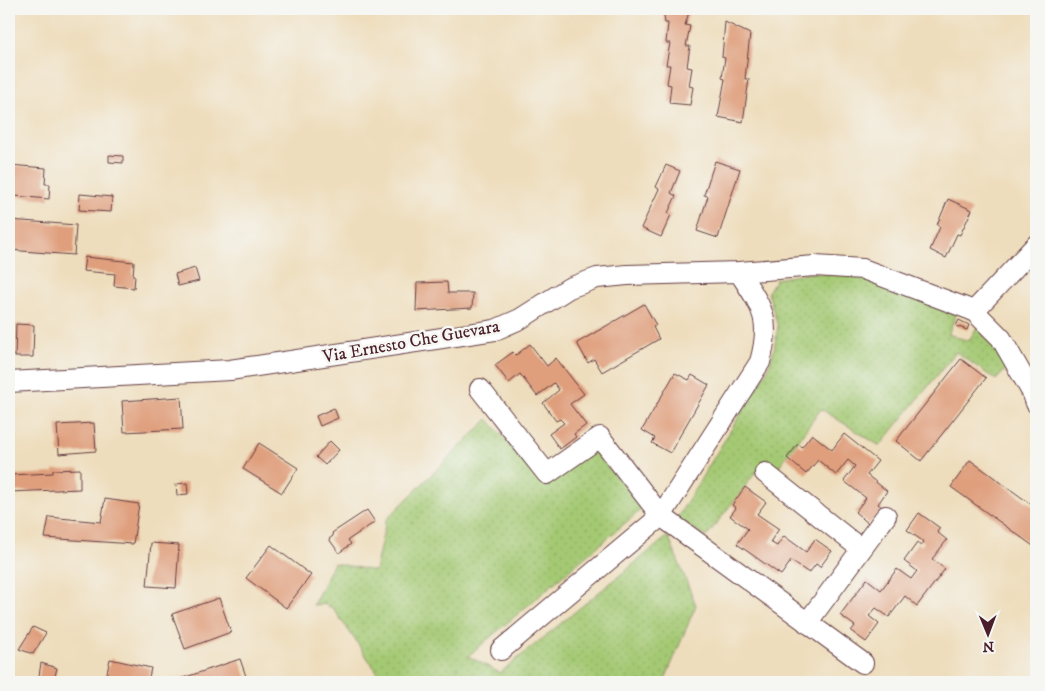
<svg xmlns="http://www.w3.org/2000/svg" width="1045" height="691" viewBox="0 0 1045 691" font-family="'IM FELL DW Pica',serif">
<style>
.grass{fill:url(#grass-dots);stroke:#77744f}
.building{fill:#df9e7c}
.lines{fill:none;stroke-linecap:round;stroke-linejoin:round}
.minor-casing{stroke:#633c41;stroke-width:22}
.minor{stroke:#fff;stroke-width:20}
.labels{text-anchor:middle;stroke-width:5;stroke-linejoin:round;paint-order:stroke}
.street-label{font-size:18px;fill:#4a1f2b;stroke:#f6f6f2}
</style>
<defs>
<pattern id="grass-dots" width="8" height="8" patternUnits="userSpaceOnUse" patternTransform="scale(1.25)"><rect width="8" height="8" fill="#a4c973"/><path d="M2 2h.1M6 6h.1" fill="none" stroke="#8fac64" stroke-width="1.8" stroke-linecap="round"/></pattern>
</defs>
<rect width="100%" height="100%" fill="#f6f6f2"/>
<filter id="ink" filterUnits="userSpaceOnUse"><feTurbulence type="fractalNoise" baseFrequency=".02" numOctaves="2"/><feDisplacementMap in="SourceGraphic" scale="10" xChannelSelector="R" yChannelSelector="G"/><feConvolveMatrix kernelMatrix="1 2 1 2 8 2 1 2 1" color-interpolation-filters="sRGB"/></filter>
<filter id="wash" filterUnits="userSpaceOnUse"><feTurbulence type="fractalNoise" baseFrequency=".0096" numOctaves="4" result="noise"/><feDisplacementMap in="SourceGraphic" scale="20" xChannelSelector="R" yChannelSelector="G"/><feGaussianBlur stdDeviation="1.12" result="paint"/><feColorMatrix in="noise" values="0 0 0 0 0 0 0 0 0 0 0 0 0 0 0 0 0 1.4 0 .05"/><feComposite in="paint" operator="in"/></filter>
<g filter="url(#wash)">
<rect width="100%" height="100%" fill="#eeddbc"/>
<g class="grass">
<polygon points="808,273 864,276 956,315 948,334 969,341 977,327 1009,366 996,380 956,352 880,446 821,409 777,469 766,459 706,537 677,518 768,369 774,349 778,327 768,292 776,279"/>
<polygon points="488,419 545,486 593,450 643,508 468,656 500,673 668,536 696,605 664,682 384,682 333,608 323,604 313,605 334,563 375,571 386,520"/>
</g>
<g id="blocks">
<g class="building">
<polygon points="663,9 690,9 685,25 690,26 686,46 690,46 687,67 692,68 689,86 693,87 690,105 669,103 671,85 667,84 670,65 666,65 670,43 666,43 668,23 665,23"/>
<polygon points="725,22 750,34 745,79 749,79 743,122 718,117 725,79 722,78 725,58 722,57"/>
<polygon points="109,155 123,156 123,163 109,162"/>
<polygon points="715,161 740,169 718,238 697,231 708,196 704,195"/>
<polygon points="9,165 46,168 45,184 50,184 49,199 14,196 15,192 9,192"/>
<polygon points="666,165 680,171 671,193 676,196 668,213 671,215 661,237 641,228 659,189 656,187"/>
<polygon points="80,194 112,197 111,212 79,210"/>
<polygon points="948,199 972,210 960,235 957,234 946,258 930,250 940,227 937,225"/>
<polygon points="9,220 76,225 74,255 9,250"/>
<polygon points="85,257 134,262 133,276 135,276 134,288 114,286 115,274 83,271"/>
<polygon points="195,268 199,281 178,286 175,274"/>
<polygon points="447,282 448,293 473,293 472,308 416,311 417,283"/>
<polygon points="644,304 656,325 653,327 659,339 602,372 594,359 588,363 577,343"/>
<polygon points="959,320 969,325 967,330 956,326"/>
<polygon points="16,324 34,325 33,357 15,357"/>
<polygon points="530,344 547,366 556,358 584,394 570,404 586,425 574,434 576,437 560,449 549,434 564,423 560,419 556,421 543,403 559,390 554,383 537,396 520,374 509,383 495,365 513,352 516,355"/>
<polygon points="961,359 986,378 921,461 896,441"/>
<polygon points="675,373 689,380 692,375 709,385 670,453 652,443 655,438 642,430"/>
<polygon points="181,397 183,429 124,432 122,401"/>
<polygon points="334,408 338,418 320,426 316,416"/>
<polygon points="94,423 96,451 59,454 57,425"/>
<polygon points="812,434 832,450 844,434 878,461 867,475 887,491 878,504 883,508 869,524 855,512 866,498 844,481 855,466 848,460 836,475 818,460 806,474 787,458 798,444 802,447"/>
<polygon points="330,441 339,450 325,465 316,457"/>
<polygon points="259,443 298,468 282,493 243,469"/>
<polygon points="970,460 1036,508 1036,548 951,487"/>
<polygon points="80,469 80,489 9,492 9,475 53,473 53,470"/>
<polygon points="187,483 188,494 177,495 176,484"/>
<polygon points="745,487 766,502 757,514 779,529 770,542 777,546 784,536 806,552 815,539 832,551 820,567 816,564 809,573 791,561 781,575 737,544 748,529 730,516 736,508 732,505"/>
<polygon points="105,499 139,504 133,544 45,538 49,517 101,522"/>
<polygon points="367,510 375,522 348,540 351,544 339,553 329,539 333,536 332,533"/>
<polygon points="919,513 940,528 937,532 947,540 932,559 945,569 917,606 905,596 889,617 876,608 869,616 879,624 866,642 851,631 855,626 840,615 867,579 881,590 897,569 911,579 917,571 904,561 917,543 921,546 924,542 907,530"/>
<polygon points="151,543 179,545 176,588 147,586"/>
<polygon points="271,545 311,575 286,608 246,578"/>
<polygon points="219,598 231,632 185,649 172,614"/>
<polygon points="33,627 46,633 33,654 19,649"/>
<polygon points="110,659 151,668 148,682 105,682"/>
<polygon points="240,659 248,682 182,682 180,679"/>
<polygon points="41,663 57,668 55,676 74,680 74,682 38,682"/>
</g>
</g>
</g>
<g filter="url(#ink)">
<use href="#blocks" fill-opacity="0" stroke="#633c41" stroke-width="1"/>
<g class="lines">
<g class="minor-casing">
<g id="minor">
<polyline points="974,311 1001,338 1033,394 1036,403"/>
<polyline points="9,382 230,370 495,330 520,319 569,288 597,278 627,275 739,272 815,266 863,269 974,311 1036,245"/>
<polyline points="480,389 547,474 600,437 661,516 863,663"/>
<polyline points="765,473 861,549"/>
<polyline points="807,623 886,516"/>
<path d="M501,650L661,516L760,362C772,318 762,308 739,272"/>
</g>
</g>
<use href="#minor" class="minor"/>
</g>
</g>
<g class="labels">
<g class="street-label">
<text transform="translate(411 341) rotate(-10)" y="6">Via Ernesto Che Guevara</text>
</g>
</g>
<rect width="1045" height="691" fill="none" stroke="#f6f6f2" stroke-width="30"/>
<g transform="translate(988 634) rotate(179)" stroke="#f6f6f2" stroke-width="4" paint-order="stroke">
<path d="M0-4L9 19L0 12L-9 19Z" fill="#4a1f2b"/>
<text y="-8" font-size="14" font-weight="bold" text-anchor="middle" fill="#4a1f2b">N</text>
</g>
</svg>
